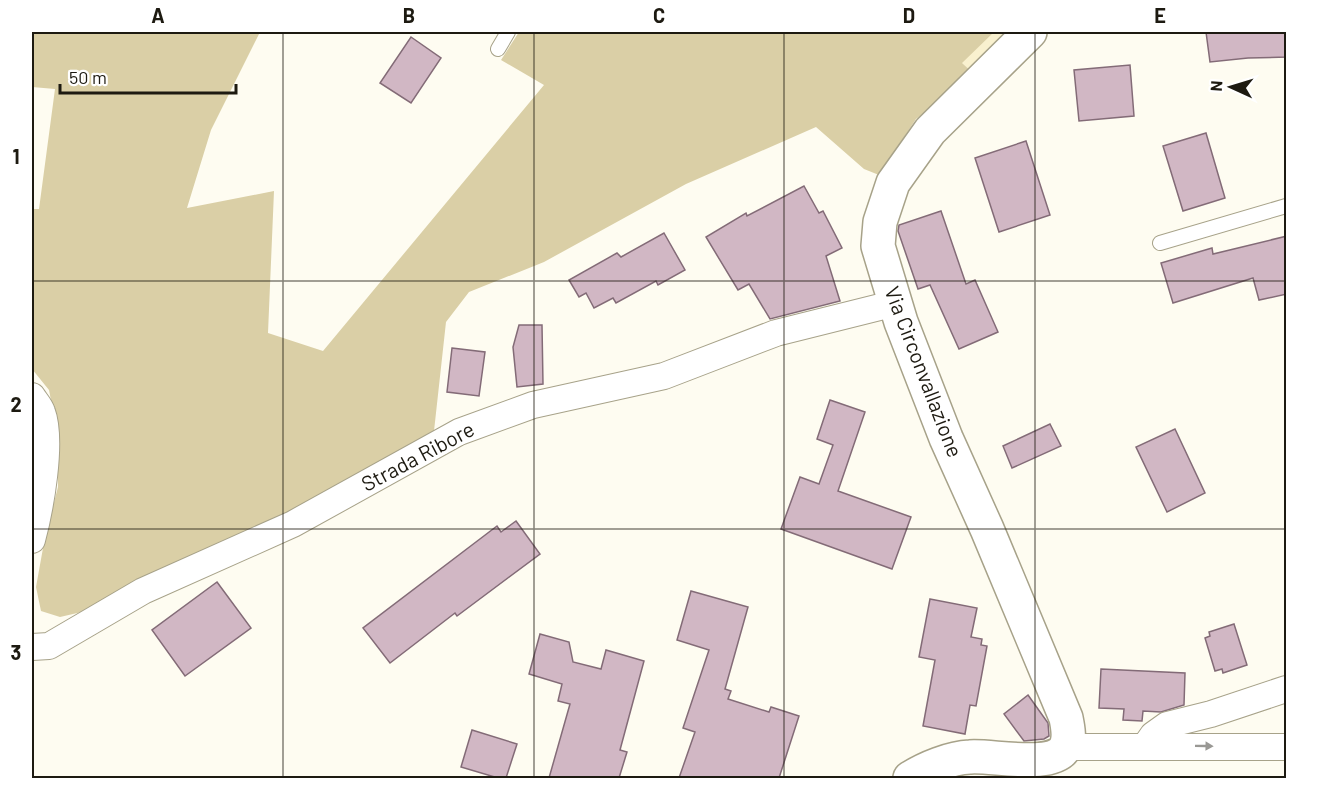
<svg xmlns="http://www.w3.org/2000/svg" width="1318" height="810" viewBox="0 0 1318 810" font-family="Barlow,sans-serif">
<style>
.built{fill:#f9f1cf}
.green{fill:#dacfa6}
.building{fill:#d1b7c4;stroke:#836b77;stroke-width:1.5}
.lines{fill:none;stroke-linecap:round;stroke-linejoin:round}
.service-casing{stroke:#a7a289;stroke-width:16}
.minor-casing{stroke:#a7a289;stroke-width:28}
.secondary-casing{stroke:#a7a289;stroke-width:36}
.service{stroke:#fff;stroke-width:14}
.minor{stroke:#fff;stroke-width:26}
.secondary{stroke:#fff;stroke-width:33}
.oneway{fill:#999894}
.grid{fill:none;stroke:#1d1a11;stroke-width:1.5;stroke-opacity:0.55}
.labels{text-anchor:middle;stroke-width:6;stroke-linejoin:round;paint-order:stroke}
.street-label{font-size:21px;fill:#1d1a11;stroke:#fff}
.neatline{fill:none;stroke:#1d1a11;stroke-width:2}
.grid-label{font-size:20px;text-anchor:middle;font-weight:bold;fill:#1d1a11}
</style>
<rect width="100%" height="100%" fill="#fefcf1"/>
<polygon class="built" points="927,32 1016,32 974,74"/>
<polygon class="green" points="32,32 260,32 211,130 187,208 274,191 268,333 323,351 544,85 501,60 519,32 994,32 962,63 974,74 916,119 879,175 864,169 816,127 686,184 544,262 469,292 446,322 434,431 284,515 86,611 60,617 41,611 36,587 45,537 58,487 57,431 49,390 32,369 32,209 39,209 55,89 32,87"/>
<g class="building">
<polygon points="1206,32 1287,32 1287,57 1248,58 1210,62"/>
<polygon points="411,37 441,58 411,103 380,83"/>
<polygon points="1130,65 1134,116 1079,121 1074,70"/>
<polygon points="1206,133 1225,198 1183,211 1163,146"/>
<polygon points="1026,141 1050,215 999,232 975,158"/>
<polygon points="804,186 819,213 823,211 842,248 826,256 840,301 770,319 749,284 738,290 706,237 746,213 747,216"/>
<polygon points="941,211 966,284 975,280 998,332 959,349 930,285 918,289 898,231 899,225"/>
<polygon points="664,233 685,270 658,285 656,281 616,303 613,298 594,308 586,293 579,297 569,280 617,253 621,257"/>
<polygon points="1287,236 1287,294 1259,300 1253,278 1173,303 1161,263 1212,248 1213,254"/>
<polygon points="519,325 542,325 543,384 517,387 513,347"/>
<polygon points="452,348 485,352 479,396 447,392"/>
<polygon points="830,400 865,412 838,491 911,517 892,569 781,529 800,477 819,484 833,445 817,439"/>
<polygon points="1050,424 1061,446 1012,468 1003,446"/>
<polygon points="1175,429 1205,493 1167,512 1136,447"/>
<polygon points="516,521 540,554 457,616 455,613 390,663 363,628 497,526 501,532"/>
<polygon points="217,582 251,628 185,676 152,630"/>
<polygon points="691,591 748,607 725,689 731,691 728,699 769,712 771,707 799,716 779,778 679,778 695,732 683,728 709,650 677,640"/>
<polygon points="930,599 977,608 971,637 982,639 981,645 987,646 976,706 970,705 965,734 923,726 935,660 919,657"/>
<polygon points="1234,624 1247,665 1223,673 1222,669 1215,671 1205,638 1210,636 1209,632"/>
<polygon points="540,634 569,642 573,662 601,669 606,650 644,661 620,750 627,752 619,778 549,778 570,704 558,701 562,684 529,674"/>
<polygon points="1101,669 1185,673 1184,705 1161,712 1143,711 1142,721 1123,720 1124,709 1099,708"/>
<polygon points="1028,695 1048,723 1049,736 1044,739 1024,741 1004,714"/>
<polygon points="472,730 517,744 506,778 498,778 461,767"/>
</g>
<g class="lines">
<g class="service-casing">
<g id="service">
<polyline points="498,49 508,32"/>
<polyline points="1160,243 1286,206"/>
</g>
</g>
<g class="minor-casing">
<g id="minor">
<path d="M32,396C35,401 40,406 42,412C53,441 40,510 32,540"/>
<polyline points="32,647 49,646 143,591 293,524 459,432 533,405 664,376 776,333 896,303"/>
<polyline points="1146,745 1153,735 1167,725 1211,714 1286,689"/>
<polyline points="1065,747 1286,747"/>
</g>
</g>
<g class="secondary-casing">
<path id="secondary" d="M910,778C926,768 950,758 970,757C993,755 1055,770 1066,746C1070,737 1068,728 1066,718L987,529L946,438L901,322L878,246L880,222L893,183L930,131L1030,32"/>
</g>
<use href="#service" class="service"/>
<use href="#minor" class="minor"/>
<use href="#secondary" class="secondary"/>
</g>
<defs><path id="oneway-solid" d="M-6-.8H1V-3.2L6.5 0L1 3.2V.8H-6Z" transform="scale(1.5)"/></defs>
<use class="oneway" href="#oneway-solid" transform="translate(1204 746) rotate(1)"/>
<path class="grid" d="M283,32V778M534,32V778M784,32V778M1035,32V778M32,281H1286M32,529H1286"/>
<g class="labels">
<g class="street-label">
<text transform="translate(923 372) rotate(69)" y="7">Via Circonvallazione</text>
<text transform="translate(418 457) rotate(-28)" y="7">Strada Ribore</text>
</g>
</g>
<rect width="1318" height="810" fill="none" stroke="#ffffff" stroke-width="66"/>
<g transform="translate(1231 87) rotate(274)" stroke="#ffffff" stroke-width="4.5" paint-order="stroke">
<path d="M0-4.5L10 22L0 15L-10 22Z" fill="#1d1a11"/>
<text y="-9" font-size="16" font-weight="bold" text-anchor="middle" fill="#1d1a11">N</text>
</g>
<path d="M60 84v9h176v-9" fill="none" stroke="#1d1a11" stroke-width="3"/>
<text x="69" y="84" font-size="18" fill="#1d1a11" stroke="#ffffff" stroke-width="4.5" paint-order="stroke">50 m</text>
<rect x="33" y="33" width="1252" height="744" class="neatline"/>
<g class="grid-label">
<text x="158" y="23">A</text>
<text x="409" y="23">B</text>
<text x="659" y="23">C</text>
<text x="909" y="23">D</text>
<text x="1160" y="23">E</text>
<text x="16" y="164">1</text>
<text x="16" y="412">2</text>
<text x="16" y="660">3</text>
</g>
</svg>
